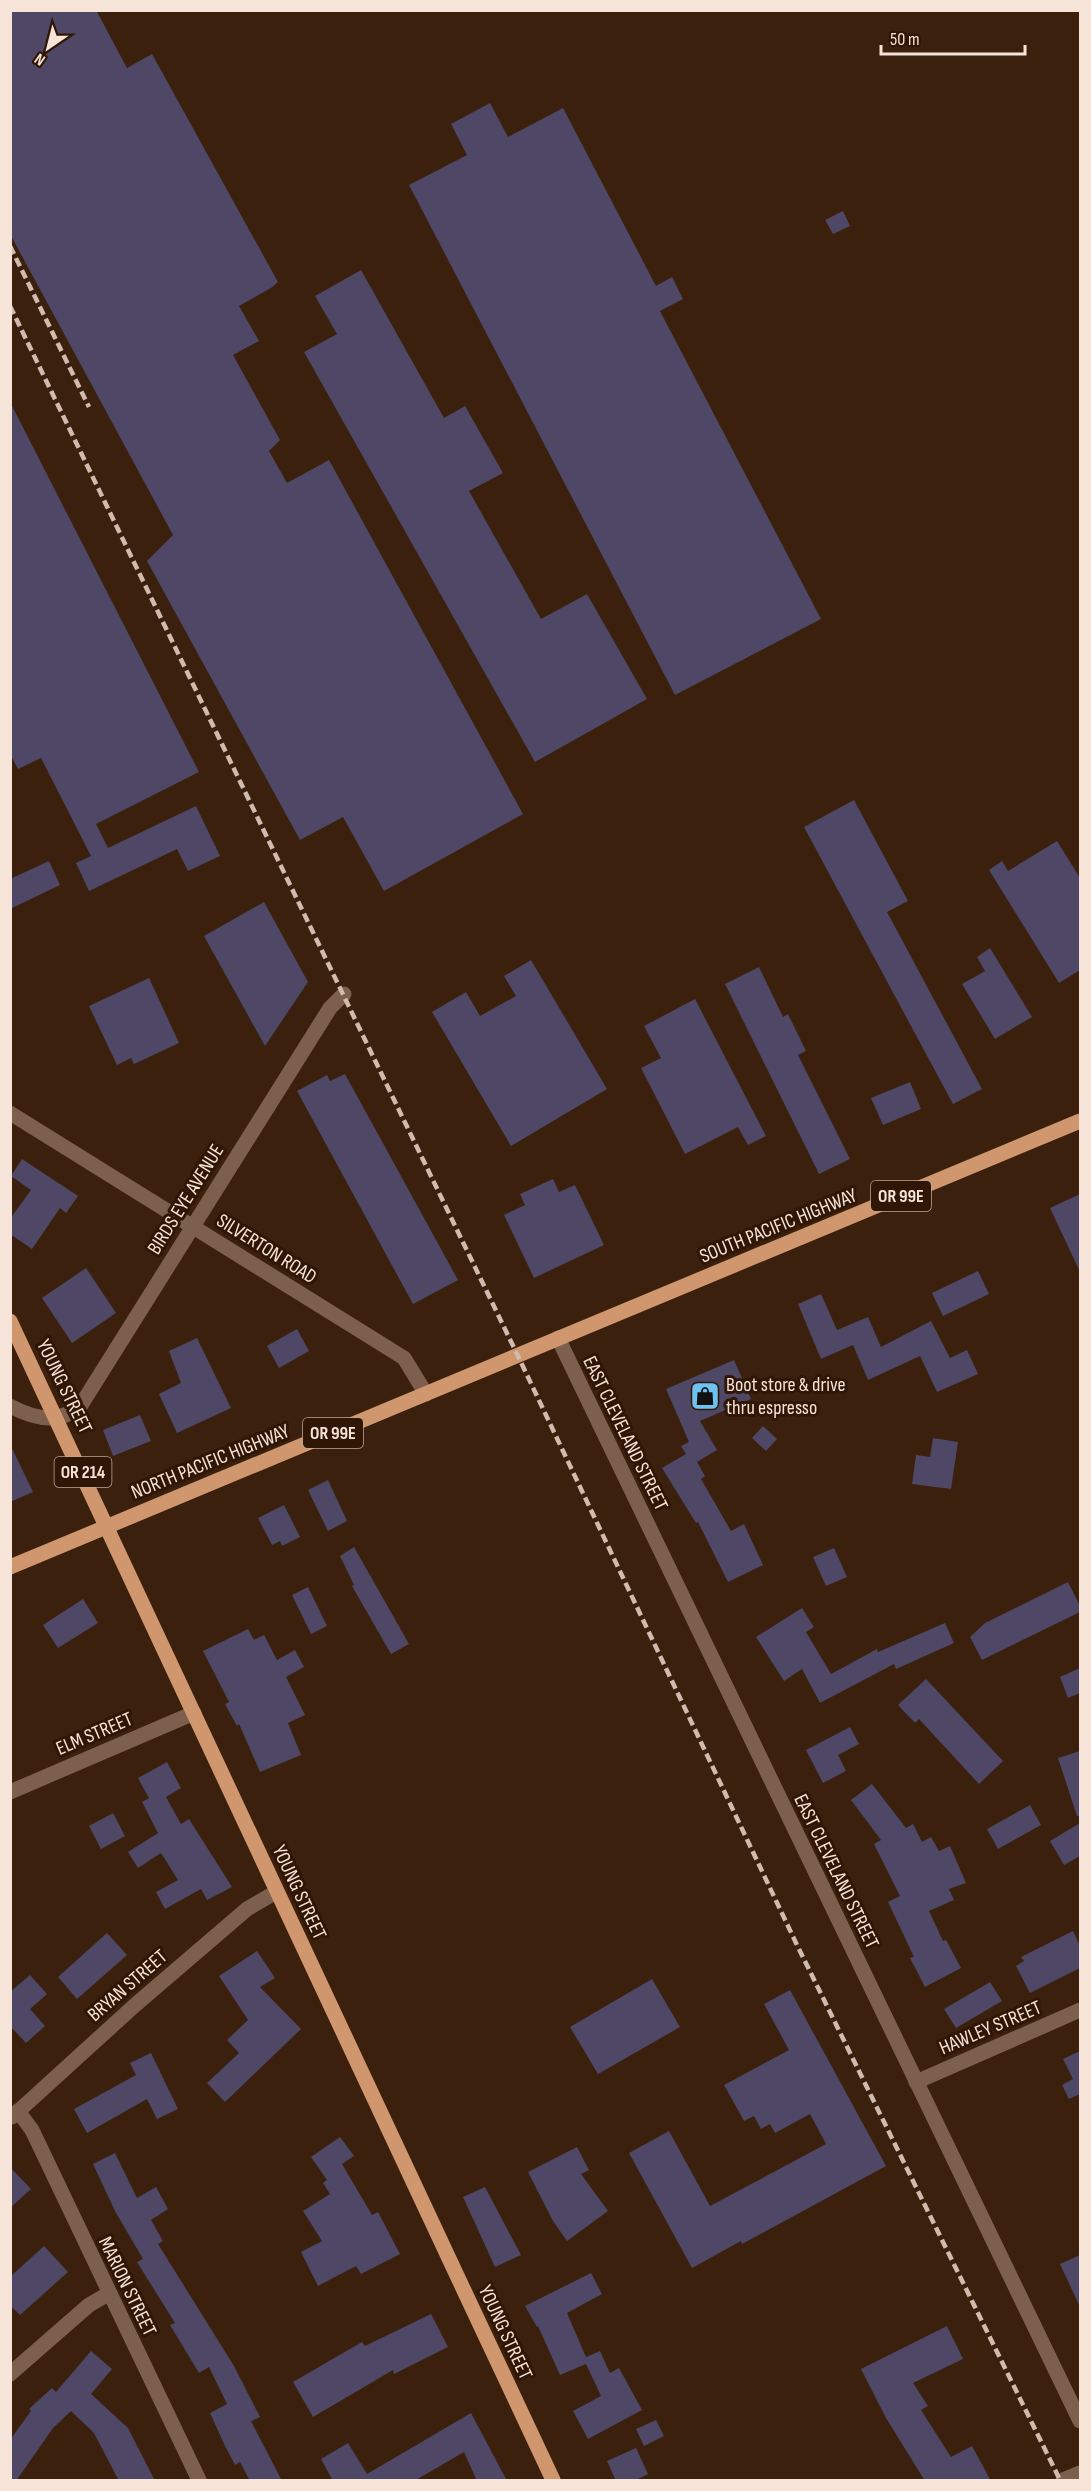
<svg xmlns="http://www.w3.org/2000/svg" width="1091" height="2491" viewBox="0 0 1091 2491" font-family="'Sofia Sans Condensed',sans-serif">
<style>
.building{fill:#4e4765}
.lines{fill:none;stroke-linecap:round;stroke-linejoin:round}
.minor{stroke:#7c5f4c;stroke-width:15}
.major{stroke:#d0966e;stroke-width:15}
.rail{stroke:#d0bbae;stroke-width:4.5;stroke-dasharray:9 4.5;stroke-linecap:butt}
.labels{text-anchor:middle;stroke-width:6;stroke-linejoin:round;paint-order:stroke}
.shield{fill:#301604;stroke:#bba699;stroke-width:1.5}
.shield-label{font-size:18px;font-weight:bold;fill:#f7e4d9}
.street-label{font-size:20px;fill:#f7e4d9;stroke:#301604}
.poi-label{font-size:20px;fill:#f7e4d9;stroke:#301604;text-anchor:start}
</style>
<rect width="100%" height="100%" fill="#3a200d"/>
<g class="building">
<polygon points="10,10 96,10 127,68 152,54 278,282 271,288 239,306 259,341 233,355 280,440 269,451 287,483 329,460 523,814 384,891 343,817 300,840 147,561 173,535 10,234"/>
<polygon points="490,103 508,137 563,108 656,286 672,277 683,299 660,311 821,619 675,695 409,185 467,155 451,124"/>
<polygon points="843,211 850,226 833,234 825,220"/>
<polygon points="361,270 444,418 465,406 503,473 469,491 541,619 587,594 647,699 535,762 304,352 337,334 315,296"/>
<polygon points="10,402 199,772 96,824 108,848 196,806 220,856 188,871 177,849 89,891 76,863 91,856 41,758 18,769 10,754"/>
<polygon points="854,800 908,901 887,912 982,1089 953,1104 804,827"/>
<polygon points="1057,841 1080,878 1080,970 1059,983 989,870 1002,861 1008,871"/>
<polygon points="49,861 60,885 10,909 10,879"/>
<polygon points="264,902 308,982 265,1046 204,936"/>
<polygon points="990,948 1032,1017 995,1039 962,984 985,971 977,957"/>
<polygon points="531,960 607,1089 511,1146 432,1012 466,992 480,1016 516,996 504,976"/>
<polygon points="759,967 783,1017 788,1014 806,1051 798,1055 850,1159 819,1174 725,984"/>
<polygon points="149,978 179,1043 134,1064 131,1058 117,1065 89,1006"/>
<polygon points="695,999 766,1136 748,1145 738,1127 685,1154 641,1068 661,1058 644,1026"/>
<polygon points="345,1074 458,1280 413,1304 297,1091 327,1075 330,1081"/>
<polygon points="910,1082 921,1109 883,1125 871,1098"/>
<polygon points="22,1159 78,1196 66,1213 60,1208 32,1249 10,1234 10,1219 31,1190 11,1176"/>
<polygon points="553,1179 559,1192 575,1185 604,1245 534,1278 504,1215 525,1205 520,1194"/>
<polygon points="1080,1194 1080,1272 1050,1208"/>
<polygon points="86,1268 116,1313 72,1343 42,1298"/>
<polygon points="978,1271 989,1294 943,1316 932,1293"/>
<polygon points="821,1294 837,1330 868,1317 881,1347 931,1321 950,1358 967,1350 978,1374 937,1392 920,1356 868,1380 853,1345 821,1359 798,1304"/>
<polygon points="297,1329 309,1351 279,1368 267,1346"/>
<polygon points="197,1338 231,1408 177,1433 159,1394 181,1383 169,1351"/>
<polygon points="734,1360 751,1399 700,1421 717,1450 697,1462 705,1476 701,1479 731,1531 744,1524 763,1565 728,1582 698,1522 696,1523 662,1468 686,1454 681,1446 689,1442 666,1389"/>
<polygon points="140,1415 151,1441 113,1456 103,1430"/>
<polygon points="763,1426 777,1439 766,1451 752,1438"/>
<polygon points="933,1438 958,1442 951,1489 912,1484 916,1455 930,1457"/>
<polygon points="10,1444 33,1492 10,1502"/>
<polygon points="328,1480 347,1521 328,1531 308,1490"/>
<polygon points="284,1505 300,1537 282,1546 280,1541 272,1545 258,1518"/>
<polygon points="354,1547 409,1644 391,1654 352,1586 354,1585 340,1556"/>
<polygon points="834,1548 847,1577 826,1586 813,1557"/>
<polygon points="1068,1582 1080,1606 1080,1612 982,1660 970,1637 985,1623"/>
<polygon points="308,1587 327,1626 311,1634 292,1595"/>
<polygon points="83,1599 98,1623 58,1648 43,1625"/>
<polygon points="802,1608 814,1627 806,1632 831,1674 877,1649 878,1652 945,1623 954,1643 896,1669 894,1664 820,1703 802,1669 784,1681 756,1637"/>
<polygon points="248,1629 254,1640 264,1635 277,1660 295,1650 304,1667 286,1677 305,1715 288,1723 301,1755 260,1772 239,1724 237,1726 225,1704 229,1702 203,1651"/>
<polygon points="1080,1668 1080,1693 1068,1698 1060,1677"/>
<polygon points="926,1679 1003,1761 979,1784 919,1719 915,1723 898,1705"/>
<polygon points="850,1727 859,1744 838,1755 846,1771 823,1783 806,1750"/>
<polygon points="1080,1751 1080,1816 1077,1816 1058,1758"/>
<polygon points="167,1762 181,1788 166,1797 181,1824 189,1819 232,1887 207,1900 201,1889 165,1909 156,1892 178,1880 161,1853 138,1868 128,1852 158,1833 142,1802 149,1798 138,1778"/>
<polygon points="872,1784 906,1828 913,1824 922,1842 931,1837 939,1851 950,1846 966,1883 949,1889 954,1900 929,1911 943,1941 946,1940 961,1968 925,1987 910,1958 914,1957 888,1902 900,1896 874,1844 881,1840 851,1800"/>
<polygon points="1030,1805 1041,1825 998,1849 987,1829"/>
<polygon points="113,1813 125,1836 101,1849 89,1826"/>
<polygon points="1080,1823 1080,1856 1064,1865 1050,1841"/>
<polygon points="1073,1931 1080,1946 1080,1968 1030,1993 1016,1966 1024,1961 1021,1957"/>
<polygon points="107,1933 127,1955 77,1999 58,1977"/>
<polygon points="257,1951 275,1978 260,1987 301,2029 225,2102 207,2083 239,2053 227,2040 248,2020 219,1976"/>
<polygon points="30,1975 47,1994 30,2009 45,2026 26,2043 10,2026 10,1992"/>
<polygon points="652,1979 680,2027 598,2074 570,2027"/>
<polygon points="990,1982 1002,2001 956,2028 944,2009"/>
<polygon points="790,1990 886,2166 742,2244 741,2241 692,2268 629,2153 669,2131 710,2206 826,2144 810,2114 775,2133 770,2124 761,2129 754,2116 744,2121 724,2085 789,2050 764,2004"/>
<polygon points="1080,2051 1080,2094 1069,2099 1062,2085 1073,2079 1063,2059"/>
<polygon points="151,2053 178,2109 157,2119 147,2099 87,2133 74,2109 136,2075 130,2063"/>
<polygon points="340,2137 354,2156 342,2164 372,2215 378,2212 400,2254 361,2274 356,2266 318,2286 301,2252 322,2241 303,2211 330,2194 323,2183 327,2180 311,2157"/>
<polygon points="577,2147 589,2170 581,2174 608,2211 567,2241 553,2221 528,2172"/>
<polygon points="115,2153 137,2198 156,2187 168,2209 151,2220 163,2241 158,2244 234,2366 260,2417 251,2421 282,2481 250,2481 240,2462 235,2465 225,2446 210,2413 227,2404 209,2367 199,2373 170,2325 175,2323 137,2262 143,2259 115,2211 93,2164"/>
<polygon points="10,2167 31,2189 10,2208"/>
<polygon points="485,2187 521,2255 495,2267 463,2197"/>
<polygon points="44,2246 68,2272 20,2315 10,2305 10,2277"/>
<polygon points="1080,2255 1080,2307 1060,2264"/>
<polygon points="591,2273 602,2294 567,2313 586,2357 600,2351 610,2373 619,2368 642,2410 588,2439 573,2411 601,2396 586,2364 560,2375 538,2326 537,2327 525,2306"/>
<polygon points="431,2314 448,2347 394,2374 393,2370 313,2417 293,2382 362,2342 365,2346"/>
<polygon points="947,2326 963,2359 913,2383 928,2406 921,2410 951,2457 972,2446 991,2481 925,2481 886,2418 861,2369"/>
<polygon points="91,2351 112,2369 91,2394 128,2428 155,2481 119,2481 94,2433 71,2411 53,2428 16,2481 10,2481 10,2440 31,2411 29,2409 52,2388 56,2392"/>
<polygon points="471,2413 507,2481 477,2481 464,2452 414,2481 333,2481 321,2459 348,2443 367,2474"/>
<polygon points="656,2420 664,2436 644,2446 636,2429"/>
<polygon points="636,2448 648,2474 634,2481 616,2481 607,2461"/>
</g>
<g class="lines">
<g class="minor">
<polyline points="10,1113 404,1358 426,1394"/>
<polyline points="558,1338 1080,2421"/>
<path d="M10,1406C34,1419 60,1425 81,1405L330,1008L344,994"/>
<polyline points="10,1792 194,1713"/>
<polyline points="916,2082 1080,2010"/>
<polyline points="18,2111 32,2130 199,2480"/>
<polyline points="12,2117 134,2006 247,1909 276,1892"/>
<polyline points="10,2374 89,2305 108,2294"/>
<polyline points="1063,2480 1080,2473"/>
</g>
<g class="major">
<path d="M10,1321C193,1706 371,2094 553,2480"/>
<polyline points="10,1567 1080,1121"/>
</g>
<g class="rail">
<polyline points="10,246 89,407"/>
<polyline points="10,306 518,1356 797,1945 1060,2480"/>
</g>
</g>
<defs>
<g id="shop-square" transform="scale(1.5)"><rect x="-9" y="-9" width="18" height="18" rx="4" fill="#6dc2f3" stroke="#301604"/><path d="M-5-2.5h2.3a2.7 3.5 0 0 1 5.4 0H5L5.5 6h-11ZM-1.5-2.5h3a1.5 2.3 0 0 0-3 0Z" fill="#111"/></g>
</defs>
<g fill-rule="evenodd">
<use href="#shop-square" x="705" y="1396"/>
</g>
<g class="labels">
<g class="shield">
<rect x="871" y="1181" width="60" height="30" rx="4.5"/>
<rect x="303" y="1418" width="60" height="30" rx="4.5"/>
<rect x="54.5" y="1457" width="57" height="30" rx="4.5"/>
</g>
<g class="shield-label">
<text x="901" y="1202">OR 99E</text>
<text x="333" y="1439">OR 99E</text>
<text x="83" y="1478">OR 214</text>
</g>
<g class="street-label">
<text transform="translate(185 1199) rotate(-58)" y="7">BIRDS EYE AVENUE</text>
<text transform="translate(778 1225) rotate(-22)" y="7">SOUTH PACIFIC HIGHWAY</text>
<text transform="translate(267 1248) rotate(32)" y="7">SILVERTON ROAD</text>
<text transform="translate(65 1386) rotate(64)" y="7">YOUNG STREET</text>
<text transform="translate(626 1433) rotate(64)" y="7">EAST CLEVELAND STREET</text>
<text transform="translate(210 1461) rotate(-22)" y="7">NORTH PACIFIC HIGHWAY</text>
<text transform="translate(94 1733) rotate(-23)" y="7">ELM STREET</text>
<text transform="translate(837 1871) rotate(64)" y="7">EAST CLEVELAND STREET</text>
<text transform="translate(300 1892) rotate(65)" y="7">YOUNG STREET</text>
<text transform="translate(127 1985) rotate(-41)" y="7">BRYAN STREET</text>
<text transform="translate(990 2027) rotate(-23)" y="7">HAWLEY STREET</text>
<text transform="translate(128 2286) rotate(64)" y="7">MARION STREET</text>
<text transform="translate(506 2332) rotate(65)" y="7">YOUNG STREET</text>
</g>
<g class="poi-label">
<text x="726" y="1391">Boot store &amp; drive<tspan x="726" dy="23">thru espresso</tspan></text>
</g>
</g>
<rect width="1091" height="2491" fill="none" stroke="#f7e4d9" stroke-width="24"/>
<g transform="translate(48 48) rotate(215)" stroke="#301604" stroke-width="4.5" paint-order="stroke">
<path d="M0-4.5L10 22L0 15L-10 22Z" fill="#f7e4d9"/>
<text y="-9" font-size="16" font-weight="bold" text-anchor="middle" fill="#f7e4d9">N</text>
</g>
<path d="M881 45v9h144v-9" fill="none" stroke="#f7e4d9" stroke-width="3"/>
<text x="890" y="45" font-size="18" fill="#f7e4d9" stroke="#301604" stroke-width="4.5" paint-order="stroke">50 m</text>
</svg>
